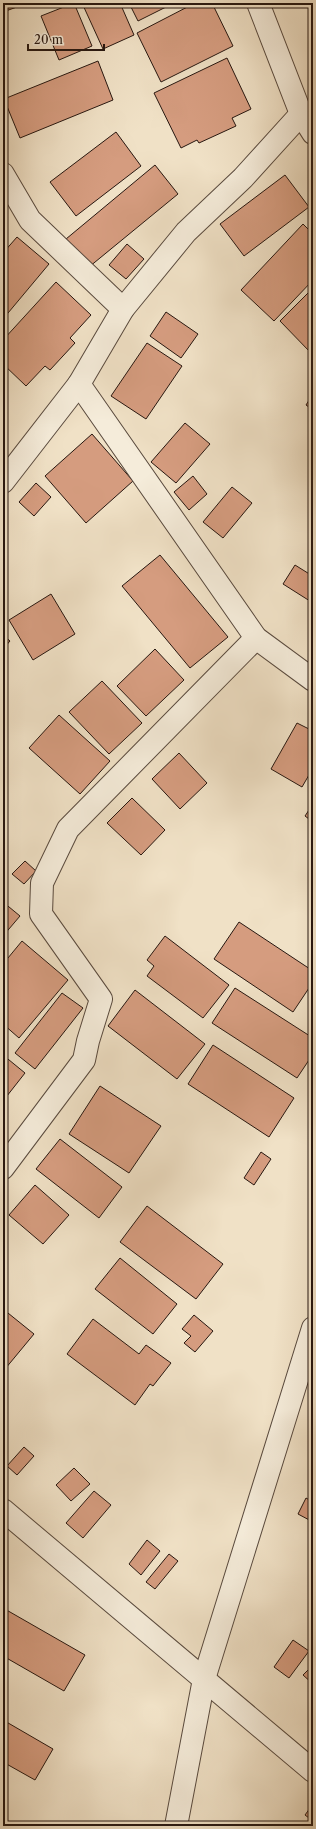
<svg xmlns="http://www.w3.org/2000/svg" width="316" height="1829" viewBox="0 0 316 1829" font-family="'Libre Caslon Text',serif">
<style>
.building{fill:#d59c7f;stroke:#271710}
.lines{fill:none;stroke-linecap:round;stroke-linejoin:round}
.minor-casing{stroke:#594a3e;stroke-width:24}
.minor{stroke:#f5ecda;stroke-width:22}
</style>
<rect width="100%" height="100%" fill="#f0e1c6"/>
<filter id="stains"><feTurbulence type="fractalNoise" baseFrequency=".005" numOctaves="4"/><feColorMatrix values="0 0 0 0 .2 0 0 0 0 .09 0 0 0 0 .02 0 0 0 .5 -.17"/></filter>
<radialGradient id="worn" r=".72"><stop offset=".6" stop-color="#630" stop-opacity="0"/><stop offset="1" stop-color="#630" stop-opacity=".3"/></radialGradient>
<g class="building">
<polygon points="3,3 28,3 3,12"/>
<polygon points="74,3 92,46 59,60 41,16"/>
<polygon points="82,3 120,3 134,35 103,49"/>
<polygon points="129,3 174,3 138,21"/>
<polygon points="195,3 212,3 233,46 161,82 137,33"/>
<polygon points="227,58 251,109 232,118 236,126 199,143 197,140 181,148 154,93"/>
<polygon points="98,61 113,100 20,138 4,99"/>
<polygon points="116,132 141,166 76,216 50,182"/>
<polygon points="155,165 178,194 89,267 66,239"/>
<polygon points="285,175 309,207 244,256 220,224"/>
<polygon points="303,224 313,234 313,280 274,321 241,290"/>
<polygon points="17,237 49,264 3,319 3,253"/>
<polygon points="127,244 144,259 126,279 109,265"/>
<polygon points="56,282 91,315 70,338 75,343 50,370 45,366 26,386 3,364 3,340"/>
<polygon points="313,288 313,349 310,352 280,321"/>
<polygon points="166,312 198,334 181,358 150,336"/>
<polygon points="147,343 182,366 146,419 111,396"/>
<polygon points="313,394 313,410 306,405"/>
<polygon points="185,423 210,444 176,483 151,462"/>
<polygon points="92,434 133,481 86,523 45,476"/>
<polygon points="193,476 207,494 189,510 174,492"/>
<polygon points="36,483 51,497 34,516 19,502"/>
<polygon points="232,487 252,503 223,538 203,522"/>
<polygon points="160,555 228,637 190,668 122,586"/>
<polygon points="295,565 311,575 313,572 313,603 283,584"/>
<polygon points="51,594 75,634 33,660 9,620"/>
<polygon points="3,635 10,641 3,649"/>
<polygon points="155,649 184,680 146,716 117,686"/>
<polygon points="102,681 142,723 109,754 69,712"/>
<polygon points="59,715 110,761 80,794 29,748"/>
<polygon points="297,723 313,731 313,768 302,787 271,769"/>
<polygon points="179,753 207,783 180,809 152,779"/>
<polygon points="132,798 165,830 141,855 107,823"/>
<polygon points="313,804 313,822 305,816"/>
<polygon points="25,861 36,871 24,884 12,874"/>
<polygon points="3,902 20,916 3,936"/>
<polygon points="239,922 313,971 313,982 293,1012 214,959"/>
<polygon points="165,936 229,985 203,1018 147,976 154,966 147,960"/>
<polygon points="22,941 68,980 19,1038 3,1024 3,964"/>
<polygon points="235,988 313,1038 313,1054 297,1078 212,1023"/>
<polygon points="135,990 205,1044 177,1079 108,1026"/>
<polygon points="62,993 83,1008 35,1069 15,1053"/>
<polygon points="213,1045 294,1098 269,1137 188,1084"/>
<polygon points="3,1055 25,1073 3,1101"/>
<polygon points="100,1086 161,1126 129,1173 69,1134"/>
<polygon points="60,1139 122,1187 99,1218 36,1169"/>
<polygon points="261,1152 271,1159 254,1185 244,1178"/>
<polygon points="35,1185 69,1215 43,1244 9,1215"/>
<polygon points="147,1206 223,1264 196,1299 120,1242"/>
<polygon points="120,1258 177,1304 153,1334 95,1289"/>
<polygon points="3,1309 34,1334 5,1369 3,1368"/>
<polygon points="194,1315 213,1331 195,1352 184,1343 191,1336 182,1329"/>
<polygon points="93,1319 139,1354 146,1345 171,1363 153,1386 150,1384 135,1405 67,1354"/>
<polygon points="24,1447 34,1456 17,1475 7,1466"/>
<polygon points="74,1468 90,1484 71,1501 56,1485"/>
<polygon points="94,1491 111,1505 83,1538 66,1523"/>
<polygon points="306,1498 313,1502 313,1522 298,1514"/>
<polygon points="147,1540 160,1551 141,1575 129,1564"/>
<polygon points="169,1554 178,1561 155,1589 146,1582"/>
<polygon points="3,1608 85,1655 64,1691 3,1656"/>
<polygon points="293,1640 309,1651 289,1678 274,1667"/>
<polygon points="313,1665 313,1684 303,1675"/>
<polygon points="3,1720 53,1749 35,1780 3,1762"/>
<polygon points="313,1804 313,1821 305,1815"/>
</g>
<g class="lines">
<g class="minor-casing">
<g id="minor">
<polyline points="258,3 301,114 313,133"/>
<polyline points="3,174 30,220 123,309"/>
<polyline points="79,384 256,638 313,680"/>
<polyline points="3,482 79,384 123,309 186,232 243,178 301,114"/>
<polyline points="3,1168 84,1060 88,1041 101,999 41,914 42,883 68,829 256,638"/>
<polyline points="3,1510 313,1771"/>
<polyline points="176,1826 204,1679 313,1328"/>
</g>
</g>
<use href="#minor" class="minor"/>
</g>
<rect width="316" height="1829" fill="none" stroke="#f0e1c6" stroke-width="16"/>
<rect x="4" y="4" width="308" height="1821" fill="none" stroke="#271710" stroke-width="2"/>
<rect x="8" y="8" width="300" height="1813" fill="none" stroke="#271710"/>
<path d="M28 44v6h76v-6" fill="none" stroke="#271710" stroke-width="2"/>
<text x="34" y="44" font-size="12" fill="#271710" stroke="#f5ecda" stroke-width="3" paint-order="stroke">20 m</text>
<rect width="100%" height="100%" filter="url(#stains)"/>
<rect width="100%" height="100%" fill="url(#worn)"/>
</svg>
